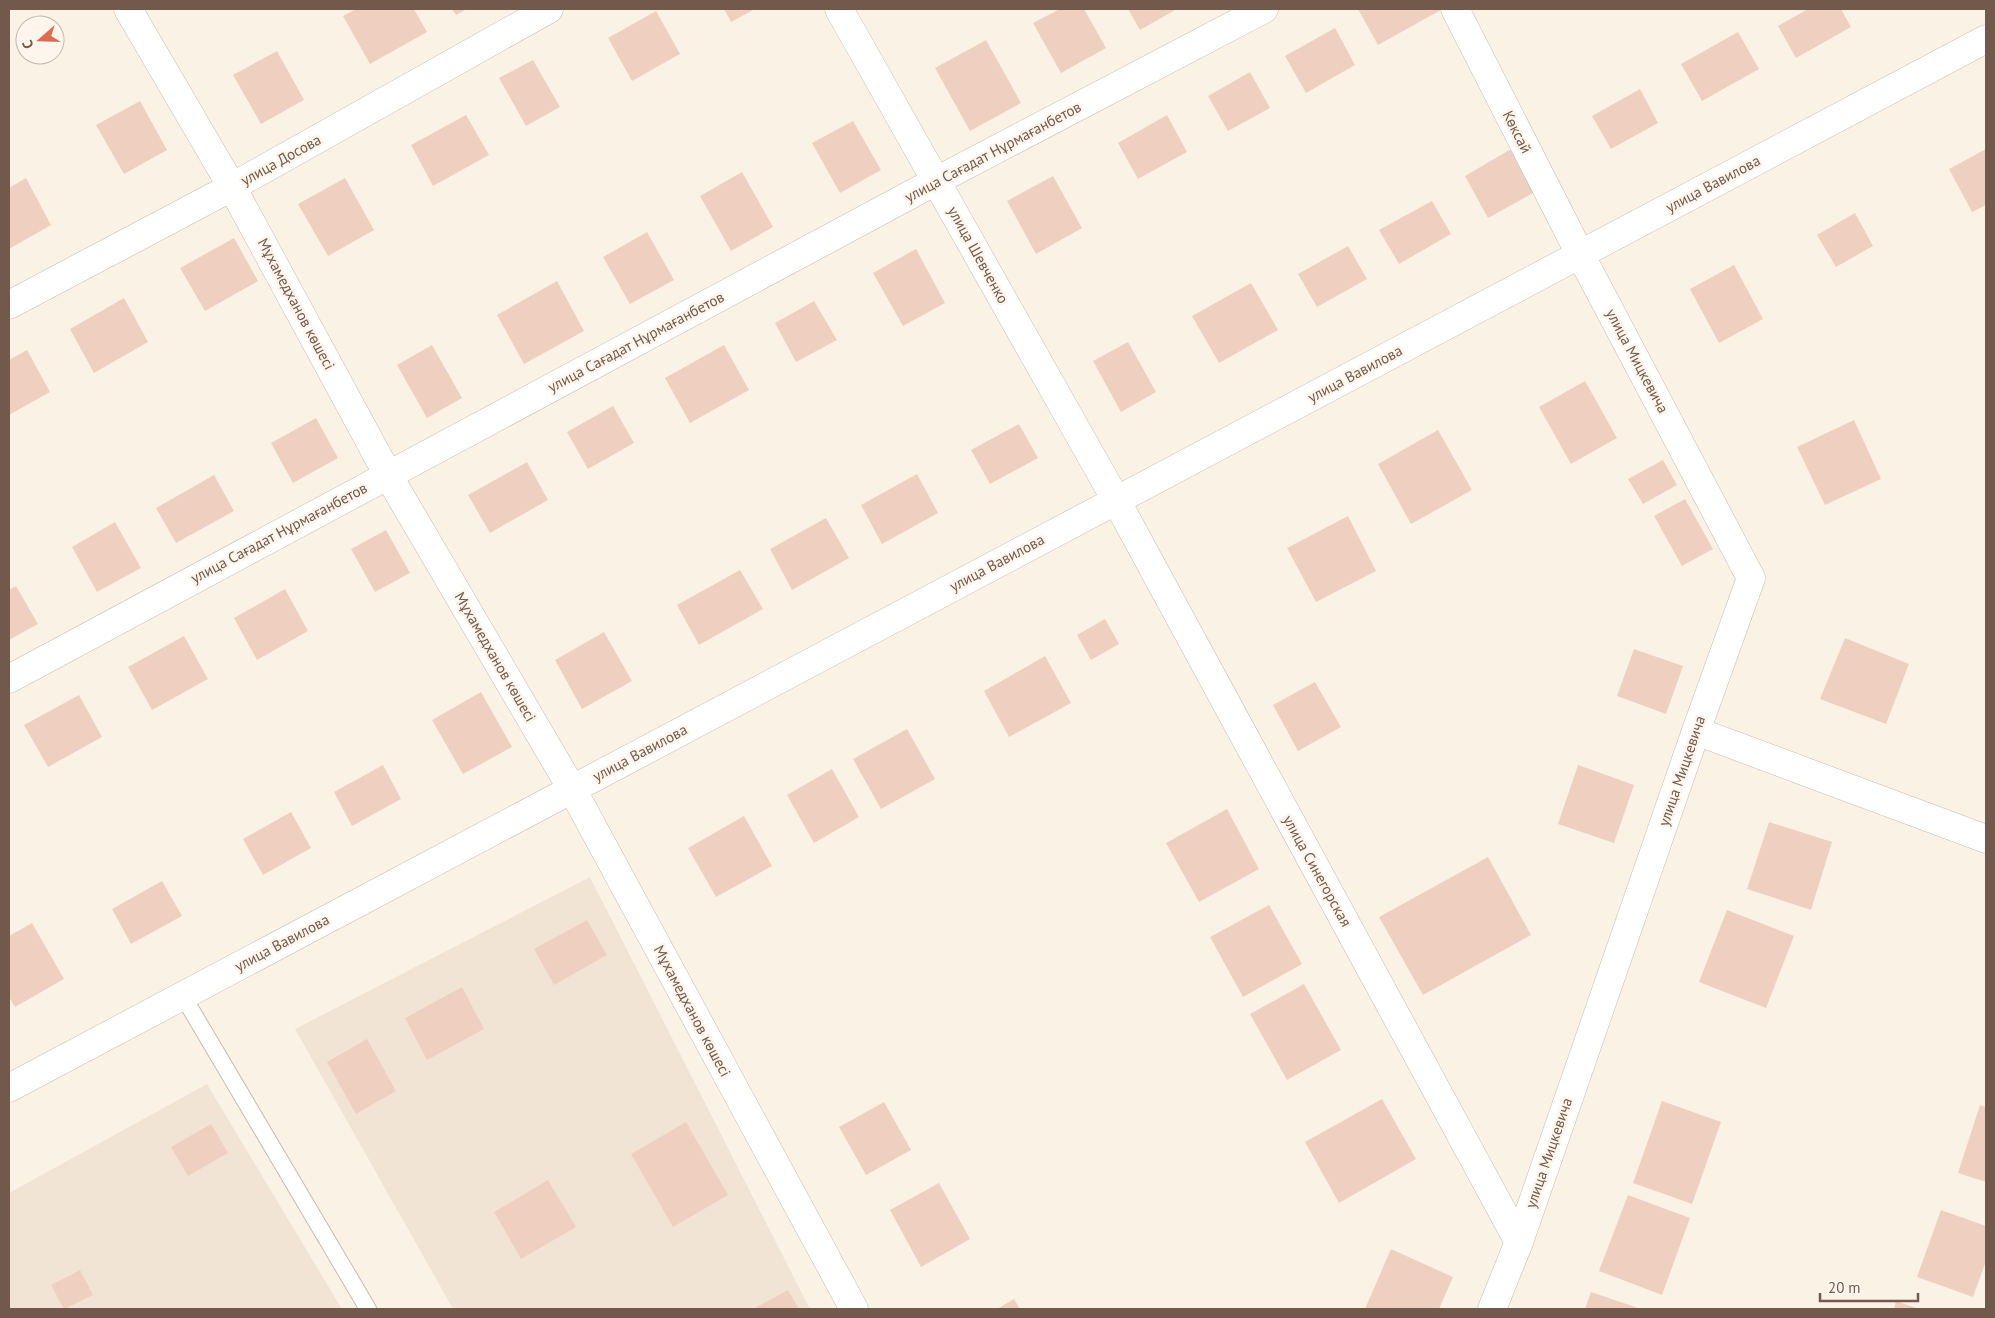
<svg xmlns="http://www.w3.org/2000/svg" width="1995" height="1318" viewBox="0 0 1995 1318" font-family="'PT Sans',sans-serif">
<style>
.residential{fill:#f2e4d5}
.building{fill:#efd0c0}
.lines{fill:none;stroke-linecap:round;stroke-linejoin:round}
.lane-casing{stroke:#ccbaad;stroke-width:18}
.street-casing{stroke:#ccbaad;stroke-width:29}
.secondary-casing{stroke:#d1bcae;stroke-width:29}
.lane{stroke:#fff;stroke-width:16}
.street{stroke:#fff;stroke-width:28}
.secondary{stroke:#fff;stroke-width:28}
.labels{text-anchor:middle;stroke-width:5;stroke-linejoin:round;paint-order:stroke}
.street-label{font-size:15px;fill:#73594c;stroke:#fef6ec}
</style>
<rect width="100%" height="100%" fill="#fbf2e6"/>
<g class="residential">
<polygon points="590,877 810,1309 453,1309 295,1029"/>
<polygon points="207,1084 342,1309 9,1309 9,1193"/>
</g>
<g class="building">
<polygon points="356,9 414,9 427,32 370,64 343,16"/>
<polygon points="452,9 467,9 456,15"/>
<polygon points="724,9 755,9 731,22"/>
<polygon points="1060,9 1084,9 1106,48 1061,73 1033,23"/>
<polygon points="1128,9 1177,9 1140,30"/>
<polygon points="1358,9 1440,9 1441,10 1378,45"/>
<polygon points="1808,9 1841,9 1851,27 1796,58 1778,26"/>
<polygon points="656,11 680,54 632,81 608,38"/>
<polygon points="1335,28 1355,65 1306,93 1285,56"/>
<polygon points="1738,32 1759,69 1702,101 1681,64"/>
<polygon points="986,40 1021,103 970,131 935,68"/>
<polygon points="277,51 304,100 261,124 233,75"/>
<polygon points="533,60 560,107 526,126 499,78"/>
<polygon points="1250,72 1270,108 1228,131 1208,96"/>
<polygon points="1640,89 1658,123 1611,149 1592,116"/>
<polygon points="140,101 167,150 124,174 96,125"/>
<polygon points="466,115 489,155 433,186 411,145"/>
<polygon points="1167,115 1187,152 1138,179 1118,143"/>
<polygon points="853,121 881,170 840,193 812,143"/>
<polygon points="1518,145 1542,188 1488,218 1465,176"/>
<polygon points="1986,149 1986,205 1972,212 1949,169"/>
<polygon points="742,172 773,227 731,251 700,196"/>
<polygon points="1053,176 1082,228 1036,254 1007,201"/>
<polygon points="26,178 51,225 9,249 9,188"/>
<polygon points="345,178 374,230 328,256 298,204"/>
<polygon points="1432,201 1451,234 1399,264 1379,230"/>
<polygon points="1855,213 1873,246 1836,267 1817,235"/>
<polygon points="647,232 674,280 630,304 603,257"/>
<polygon points="234,238 258,281 205,311 180,268"/>
<polygon points="1348,246 1367,279 1317,307 1298,274"/>
<polygon points="916,249 945,303 903,326 873,273"/>
<polygon points="1734,265 1763,319 1719,343 1690,289"/>
<polygon points="557,281 584,331 524,364 497,315"/>
<polygon points="1251,283 1278,330 1219,363 1192,316"/>
<polygon points="124,298 148,342 94,373 70,329"/>
<polygon points="814,301 837,340 796,362 775,323"/>
<polygon points="1128,342 1156,392 1121,412 1093,361"/>
<polygon points="432,345 462,398 427,418 397,365"/>
<polygon points="724,345 749,390 690,423 665,378"/>
<polygon points="27,350 50,392 9,415 9,360"/>
<polygon points="1585,381 1617,438 1571,464 1539,407"/>
<polygon points="613,406 634,443 588,469 567,432"/>
<polygon points="316,418 338,458 293,483 271,443"/>
<polygon points="1854,420 1881,479 1825,505 1797,447"/>
<polygon points="1019,424 1038,458 990,484 971,450"/>
<polygon points="1438,430 1472,490 1411,524 1378,464"/>
<polygon points="1663,460 1677,485 1643,504 1628,479"/>
<polygon points="527,462 548,500 490,533 468,495"/>
<polygon points="917,474 938,513 882,544 861,505"/>
<polygon points="214,475 234,511 176,543 156,508"/>
<polygon points="1685,499 1713,549 1682,566 1654,516"/>
<polygon points="1348,516 1376,571 1316,602 1287,548"/>
<polygon points="826,518 849,558 792,590 770,549"/>
<polygon points="115,522 141,568 97,592 72,547"/>
<polygon points="386,530 410,573 375,592 351,549"/>
<polygon points="740,570 763,609 699,645 677,605"/>
<polygon points="16,586 38,624 9,640 9,590"/>
<polygon points="285,589 308,631 257,660 234,618"/>
<polygon points="1105,619 1119,644 1091,660 1077,635"/>
<polygon points="604,632 632,681 582,709 555,660"/>
<polygon points="184,636 208,679 152,710 128,667"/>
<polygon points="1845,638 1909,664 1886,724 1820,699"/>
<polygon points="1634,649 1683,666 1666,714 1617,696"/>
<polygon points="1045,656 1071,703 1009,737 984,691"/>
<polygon points="1315,682 1341,727 1298,751 1273,705"/>
<polygon points="481,692 512,747 463,774 432,720"/>
<polygon points="79,695 102,737 48,767 24,725"/>
<polygon points="907,729 935,779 881,809 853,759"/>
<polygon points="383,765 401,799 352,826 334,792"/>
<polygon points="1578,765 1634,785 1614,843 1558,824"/>
<polygon points="832,769 859,817 814,843 787,795"/>
<polygon points="1227,809 1259,869 1199,902 1166,843"/>
<polygon points="291,812 311,848 263,875 243,839"/>
<polygon points="744,816 772,866 716,897 688,848"/>
<polygon points="1769,822 1832,842 1811,910 1747,889"/>
<polygon points="1488,857 1531,935 1423,995 1379,917"/>
<polygon points="162,881 182,916 131,944 112,909"/>
<polygon points="1269,905 1302,964 1243,997 1210,937"/>
<polygon points="1727,910 1794,936 1766,1008 1699,982"/>
<polygon points="587,920 607,955 554,985 534,949"/>
<polygon points="32,923 64,979 15,1007 9,997 9,936"/>
<polygon points="1304,984 1341,1050 1287,1080 1250,1014"/>
<polygon points="462,987 484,1029 427,1060 405,1018"/>
<polygon points="367,1039 396,1091 356,1114 327,1062"/>
<polygon points="1382,1099 1416,1159 1339,1203 1305,1142"/>
<polygon points="1662,1101 1721,1122 1692,1204 1633,1183"/>
<polygon points="884,1102 911,1150 866,1175 839,1127"/>
<polygon points="1980,1105 1986,1107 1986,1182 1958,1173"/>
<polygon points="686,1122 728,1195 673,1227 631,1154"/>
<polygon points="211,1124 228,1153 188,1176 171,1147"/>
<polygon points="548,1180 576,1227 521,1259 494,1212"/>
<polygon points="939,1183 970,1239 921,1267 890,1210"/>
<polygon points="1628,1195 1690,1218 1662,1295 1599,1271"/>
<polygon points="1941,1210 1986,1226 1986,1261 1973,1297 1917,1277"/>
<polygon points="1391,1249 1453,1277 1439,1309 1365,1309"/>
<polygon points="80,1270 93,1295 64,1309 51,1285"/>
<polygon points="788,1290 799,1309 753,1309"/>
<polygon points="1591,1292 1641,1309 1585,1309"/>
<polygon points="1014,1299 1020,1309 997,1309"/>
<polygon points="1896,1301 1919,1309 1894,1309"/>
</g>
<g class="lines">
<g class="lane-casing">
<polyline id="lane" points="183,996 368,1309"/>
</g>
<g class="street-casing">
<g id="street">
<polyline points="128,9 232,187 388,475 572,789 854,1309"/>
<polyline points="839,9 1116,500 1519,1242"/>
<polyline points="1455,9 1580,254 1751,578 1696,731 1519,1242 1492,1309"/>
<polyline points="9,305 232,187 549,9"/>
<polyline points="9,679 936,181 1264,9"/>
<polyline points="1696,731 1986,839"/>
</g>
</g>
<g class="secondary-casing">
<polyline id="secondary" points="9,1088 1986,39"/>
</g>
<use href="#lane" class="lane"/>
<use href="#street" class="street"/>
<use href="#secondary" class="secondary"/>
</g>
<g class="labels">
<g class="street-label">
<text transform="translate(1517 132) rotate(63)" y="5">Көксай</text>
<text transform="translate(993 152) rotate(-28)" y="5">улица Сағадат Нұрмағанбетов</text>
<text transform="translate(281 160) rotate(-29)" y="5">улица Досова</text>
<text transform="translate(1713 184) rotate(-28)" y="5">улица Вавилова</text>
<text transform="translate(978 255) rotate(61)" y="5">улица Шевченко</text>
<text transform="translate(296 304) rotate(62)" y="5">Мұхамедханов көшесі</text>
<text transform="translate(636 342) rotate(-28)" y="5">улица Сағадат Нұрмағанбетов</text>
<text transform="translate(1637 361) rotate(62)" y="5">улица Мицкевича</text>
<text transform="translate(1355 374) rotate(-28)" y="5">улица Вавилова</text>
<text transform="translate(279 533) rotate(-28)" y="5">улица Сағадат Нұрмағанбетов</text>
<text transform="translate(997 563) rotate(-28)" y="5">улица Вавилова</text>
<text transform="translate(495 657) rotate(60)" y="5">Мұхамедханов көшесі</text>
<text transform="translate(640 753) rotate(-28)" y="5">улица Вавилова</text>
<text transform="translate(1682 771) rotate(-71)" y="5">улица Мицкевича</text>
<text transform="translate(1317 871) rotate(61)" y="5">улица Синегорская</text>
<text transform="translate(282 943) rotate(-28)" y="5">улица Вавилова</text>
<text transform="translate(692 1011) rotate(62)" y="5">Мұхамедханов көшесі</text>
<text transform="translate(1549 1153) rotate(-71)" y="5">улица Мицкевича</text>
</g>
</g>
<rect width="1995" height="1318" fill="none" stroke="#73594c" stroke-width="20"/>
<g transform="translate(40 40) rotate(250)"><circle r="24" fill="#fef6ec" stroke="#c6b7ac"/>
<path d="M0-4L9 19L0 12L-9 19Z" fill="#de6c53"/>
<text y="-8" font-size="14" font-weight="bold" text-anchor="middle" fill="#73594c">С</text>
</g>
<path d="M1820 1293v8h98v-8" fill="none" stroke="#73594c" stroke-width="2.5"/>
<text x="1828" y="1293" font-size="15" fill="#73594c" stroke="#fef6ec" stroke-width="4" paint-order="stroke">20 m</text>
</svg>
